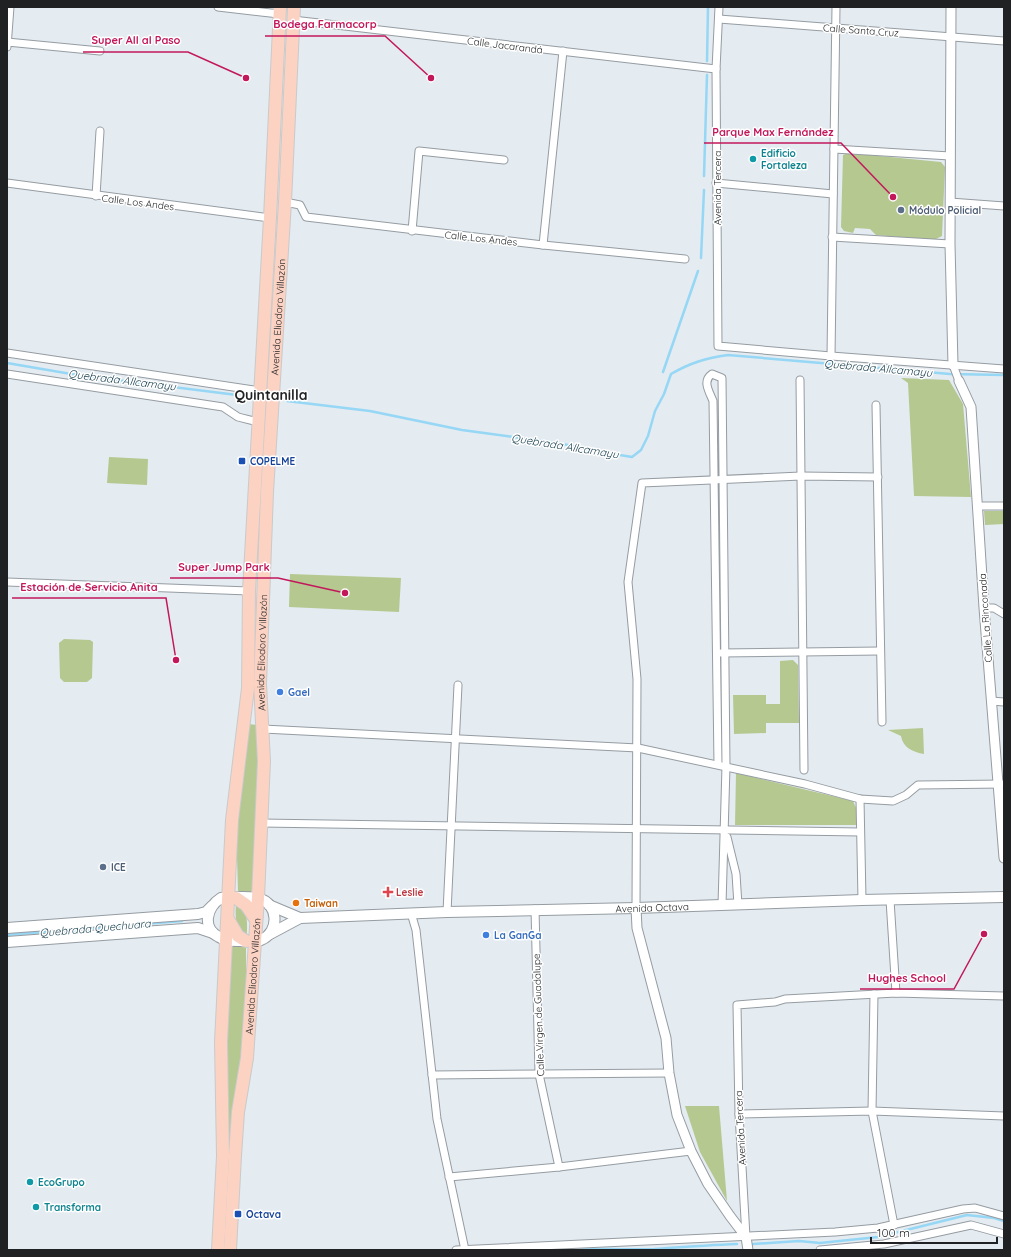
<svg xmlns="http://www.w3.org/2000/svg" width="1011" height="1257" viewBox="0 0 1011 1257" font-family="Quicksand,sans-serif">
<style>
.green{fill:#b5c890}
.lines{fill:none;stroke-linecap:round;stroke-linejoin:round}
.stream{stroke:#95d7f5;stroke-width:2.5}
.minor-casing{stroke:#959ca2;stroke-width:9}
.tertiary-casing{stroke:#959ca2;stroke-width:11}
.secondary-casing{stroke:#959ca2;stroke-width:12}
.trunk-casing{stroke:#c9caca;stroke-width:14}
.minor{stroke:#fff;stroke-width:7}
.tertiary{stroke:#fff;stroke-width:9}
.secondary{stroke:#fff;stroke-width:10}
.trunk{stroke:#fcd2c3;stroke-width:12}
.culture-dot{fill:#0f9aa8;stroke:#fff;stroke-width:1.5}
.service-dot{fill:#5c6f8a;stroke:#fff;stroke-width:1.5}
.transit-dot{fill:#1a4fb4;stroke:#fff;stroke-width:1.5}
.shop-dot{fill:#3f7fe0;stroke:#fff;stroke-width:1.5}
.health-dot{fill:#e0444e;stroke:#fff;stroke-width:1.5}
.food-dot{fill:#e8710a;stroke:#fff;stroke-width:1.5}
.labels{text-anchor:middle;stroke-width:3;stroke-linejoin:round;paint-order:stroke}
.street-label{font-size:10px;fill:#1f2123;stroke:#fff}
.culture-label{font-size:10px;font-weight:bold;fill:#0d838f;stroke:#fff;text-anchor:start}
.service-label{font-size:10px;font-weight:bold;fill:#4e5e75;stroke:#fff;text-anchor:start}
.transit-label{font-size:10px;font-weight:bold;fill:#164399;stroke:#fff;text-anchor:start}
.shop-label{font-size:10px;font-weight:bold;fill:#366cbe;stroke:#fff;text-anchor:start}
.health-label{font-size:10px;font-weight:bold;fill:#be3a42;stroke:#fff;text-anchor:start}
.food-label{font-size:10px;font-weight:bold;fill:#c56008;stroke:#fff;text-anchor:start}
.water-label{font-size:11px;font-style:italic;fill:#1b4151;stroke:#fff}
.district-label{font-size:14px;font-weight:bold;fill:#1f2123;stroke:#fff}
.leader{fill:none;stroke:#c2185b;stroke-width:1.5}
.callout-dot{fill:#c2185b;stroke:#fff;stroke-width:1.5}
.callout-label{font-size:11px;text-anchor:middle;font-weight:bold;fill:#c2185b;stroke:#fff;stroke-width:3;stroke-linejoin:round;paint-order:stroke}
</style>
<rect width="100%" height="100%" fill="#e4ebf1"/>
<g class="green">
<polygon points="848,153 941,162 945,167 942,236 934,240 876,235 870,229 855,228 853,233 844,231 841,227 843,155"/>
<polygon points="901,378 949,380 963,404 971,497 914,496 908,383"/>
<polygon points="109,457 148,459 147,485 107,483"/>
<polygon points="984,511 1004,511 1004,524 985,525"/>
<polygon points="290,574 401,578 399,612 289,607"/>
<polygon points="64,639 90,640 93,642 92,678 87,682 64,682 60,678 59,643"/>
<polygon points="793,660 798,665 799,723 766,723 766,733 734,734 733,695 766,695 766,704 780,704 780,661"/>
<polygon points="249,724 257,725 259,776 253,892 238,892 236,820"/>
<path d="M923,728L924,754C913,752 903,748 901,736L888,730Z"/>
<polygon points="736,773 853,801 857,810 856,825 735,825"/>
<path d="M236,904C249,910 247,923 247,936C235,927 235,917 236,904Z"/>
<polygon points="230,945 246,947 246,1014 229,1172 225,1081"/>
<polygon points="685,1106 719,1106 727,1201 700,1152"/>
</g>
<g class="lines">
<g class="stream">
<polyline points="707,61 708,7"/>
<polyline points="704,176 707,75"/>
<polyline points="701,258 704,190"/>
<polyline points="7,363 77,375 237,395"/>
<polyline points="663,372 698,271"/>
<path d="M287,401L370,411L462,430L558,443L601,452L632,457L641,450L648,436L655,411L664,394L671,374C690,363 706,358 728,355L950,374L1004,375"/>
<polyline points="7,935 182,921"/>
<polyline points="753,1244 799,1241 820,1243 878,1237 967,1215 994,1218 1004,1221"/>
<path d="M578,1250C603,1248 629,1250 654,1249C682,1247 709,1245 737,1244"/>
</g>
<g class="minor-casing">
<g id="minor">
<polyline points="218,7 279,14"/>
<polyline points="719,7 716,69 718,346 831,356 1004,369"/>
<polyline points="719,19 1004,41"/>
<polyline points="293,20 716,69"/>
<polyline points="7,42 100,51"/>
<polyline points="7,47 10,7"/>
<polyline points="834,149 950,156"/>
<polyline points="7,183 270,218"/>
<polyline points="716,183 833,194"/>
<polyline points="96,196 100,131"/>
<polyline points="285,202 300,205 306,217 543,245 685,259"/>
<polyline points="950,202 1004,206"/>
<polyline points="412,231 419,151 504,160"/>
<polyline points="832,237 950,244"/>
<polyline points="543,245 563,51"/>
<polyline points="7,353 260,391"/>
<polyline points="831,356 836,7"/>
<polyline points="953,365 959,381"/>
<polyline points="7,374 223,407 238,417 258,422"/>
<polyline points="800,380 804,770"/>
<polyline points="876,405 882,722"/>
<polyline points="977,506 1004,506"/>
<polyline points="7,582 249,591"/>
<polyline points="984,608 994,608 1004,614"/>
<polyline points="721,653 880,651"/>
<polyline points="991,701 1004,702"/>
<polyline points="263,729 638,748 805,784 860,799 893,801 906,795 918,785 1004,784"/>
<path d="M718,764L713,401C709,391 702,381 712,374L722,378L726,766L722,905"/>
<polyline points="860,799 862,900"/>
<polyline points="261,823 860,832"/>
<polyline points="727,837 736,874 738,905"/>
<polyline points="890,900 896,993"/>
<polyline points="636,908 637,679 628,582 642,483 801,476 878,477"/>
<polyline points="535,909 539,1074 559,1167"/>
<polyline points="447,912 458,685"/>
<polyline points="411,913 416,930 437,1119 465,1250"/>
<polyline points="874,994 872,1111 894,1225"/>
<polyline points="432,1075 669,1073"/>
<polyline points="739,1114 872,1111 1004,1116"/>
<polyline points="449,1177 559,1167 691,1151"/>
<polyline points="746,1237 739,1114 737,1005 775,1002 785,999 896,993 1004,996"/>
<polyline points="456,1250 835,1232 878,1228 963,1209 975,1208 1004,1216"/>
<polyline points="820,1250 884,1244 971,1225 1004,1234"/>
</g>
</g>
<g class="tertiary-casing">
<g id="tertiary">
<polyline points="951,7 950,244 953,365"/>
<polyline points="959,381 971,407 984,608 1004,858"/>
<polyline points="636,908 637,928 666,1038 669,1073 677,1115 691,1151 708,1184 730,1216 746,1237 748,1250"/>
</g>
</g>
<g class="secondary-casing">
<g id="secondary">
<path d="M221,898C233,897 247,896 258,898C279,903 280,932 261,940C255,942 249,941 243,941C234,941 226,942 219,937C201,928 207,907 221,898Z"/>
<path id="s1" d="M269,905L300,918L447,912L636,908L862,900L1004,897"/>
<polyline points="7,928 198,914 206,912 212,906"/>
<polyline points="270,934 300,918"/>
<polyline points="7,942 198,928 213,933"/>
</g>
</g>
<g class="trunk-casing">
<g id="trunk">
<polyline points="236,898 246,905 256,920"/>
<polyline points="228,919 238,936 246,941"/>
<polyline points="218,1250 223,1156 221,1042 232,820 248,688 249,591 270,218 280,7"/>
<path id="s2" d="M230,1250L235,1156L238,1112L247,1058L258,898L264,761L260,684L267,492L285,202L294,7"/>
</g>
</g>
<use href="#minor" class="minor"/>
<use href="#tertiary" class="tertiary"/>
<use href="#secondary" class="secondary"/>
<use href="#trunk" class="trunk"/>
</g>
<g class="culture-dot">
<circle cx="753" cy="159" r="4"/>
<circle cx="30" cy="1182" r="4"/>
<circle cx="36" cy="1207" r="4"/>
</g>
<g class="service-dot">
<circle cx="901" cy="210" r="4"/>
<circle cx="103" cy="867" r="4"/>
</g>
<g class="transit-dot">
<rect x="238" y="457" width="8" height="8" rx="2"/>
<rect x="234" y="1210" width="8" height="8" rx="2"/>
</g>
<g class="shop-dot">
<circle cx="280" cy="692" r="4"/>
<circle cx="486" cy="935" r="4"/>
</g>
<path class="health-dot" d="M386 886h4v4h4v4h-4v4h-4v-4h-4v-4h4z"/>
<circle class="food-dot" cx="296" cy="903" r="4"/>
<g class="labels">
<g class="street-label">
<text transform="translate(861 30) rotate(4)" y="4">Calle Santa Cruz</text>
<text transform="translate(505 45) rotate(7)" y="4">Calle Jacarandá</text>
<text transform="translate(717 188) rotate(-90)" y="4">Avenida Tercera</text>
<text transform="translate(138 202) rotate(7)" y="4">Calle Los Andes</text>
<text transform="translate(481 238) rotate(6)" y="4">Calle Los Andes</text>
<text dy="4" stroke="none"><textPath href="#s2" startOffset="935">Avenida Eliodoro Villazón</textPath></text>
<text transform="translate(985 618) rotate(-94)" y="4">Calle La Rinconada</text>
<text dy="4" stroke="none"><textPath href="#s2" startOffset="599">Avenida Eliodoro Villazón</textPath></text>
<text dy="4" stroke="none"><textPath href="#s1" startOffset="386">Avenida Octava</textPath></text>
<text dy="4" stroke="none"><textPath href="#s2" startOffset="275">Avenida Eliodoro Villazón</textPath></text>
<text transform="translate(538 1015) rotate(-92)" y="4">Calle Virgen de Guadalupe</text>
<text transform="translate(740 1128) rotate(-93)" y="4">Avenida Tercera</text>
</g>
<g class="culture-label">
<text x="761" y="157">Edificio<tspan x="761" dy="12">Fortaleza</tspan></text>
<text x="38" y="1186">EcoGrupo</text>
<text x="44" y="1211">Transforma</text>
</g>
<g class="service-label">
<text x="909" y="214">Módulo Policial</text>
<text x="111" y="871">ICE</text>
</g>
<g class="transit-label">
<text x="250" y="465">COPELME</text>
<text x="246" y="1218">Octava</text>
</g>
<g class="shop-label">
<text x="288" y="696">Gael</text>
<text x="494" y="939">La GanGa</text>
</g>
<g class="health-label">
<text x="396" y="896">Leslie</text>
</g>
<g class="food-label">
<text x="304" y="907">Taiwan</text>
</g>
<g class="water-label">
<text transform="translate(878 368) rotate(5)" y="4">Quebrada Allcamayu</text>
<text transform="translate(122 380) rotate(7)" y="4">Quebrada Allcamayu</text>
<text transform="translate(565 446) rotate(9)" y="4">Quebrada Allcamayu</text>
<text transform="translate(95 928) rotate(-5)" y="4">Quebrada Quechuara</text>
</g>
<g class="district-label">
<text x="271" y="400">Quintanilla</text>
</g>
</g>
<path class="leader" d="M431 78L385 36H265M246 78L188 52H83M893 197L841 143H704M345 593L278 578H170M176 660L166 598H12M984 934L954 989H860"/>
<g class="callout-dot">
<circle cx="431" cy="78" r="4"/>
<circle cx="246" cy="78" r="4"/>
<circle cx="893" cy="197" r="4"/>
<circle cx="345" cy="593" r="4"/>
<circle cx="176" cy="660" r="4"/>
<circle cx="984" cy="934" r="4"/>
</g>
<g class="callout-label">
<text x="325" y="28">Bodega Farmacorp</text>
<text x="136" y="44">Super All al Paso</text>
<text x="773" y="136">Parque Max Fernández</text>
<text x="224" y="571">Super Jump Park</text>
<text x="89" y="591">Estación de Servicio Anita</text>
<text x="907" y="982">Hughes School</text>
</g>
<rect width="1011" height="1257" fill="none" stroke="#1f2123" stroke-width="16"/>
<path d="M871 1237v6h126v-6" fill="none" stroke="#1f2123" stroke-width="2"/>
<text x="877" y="1237" font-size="12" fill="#1f2123" stroke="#ffffff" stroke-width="3" paint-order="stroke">100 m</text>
</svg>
